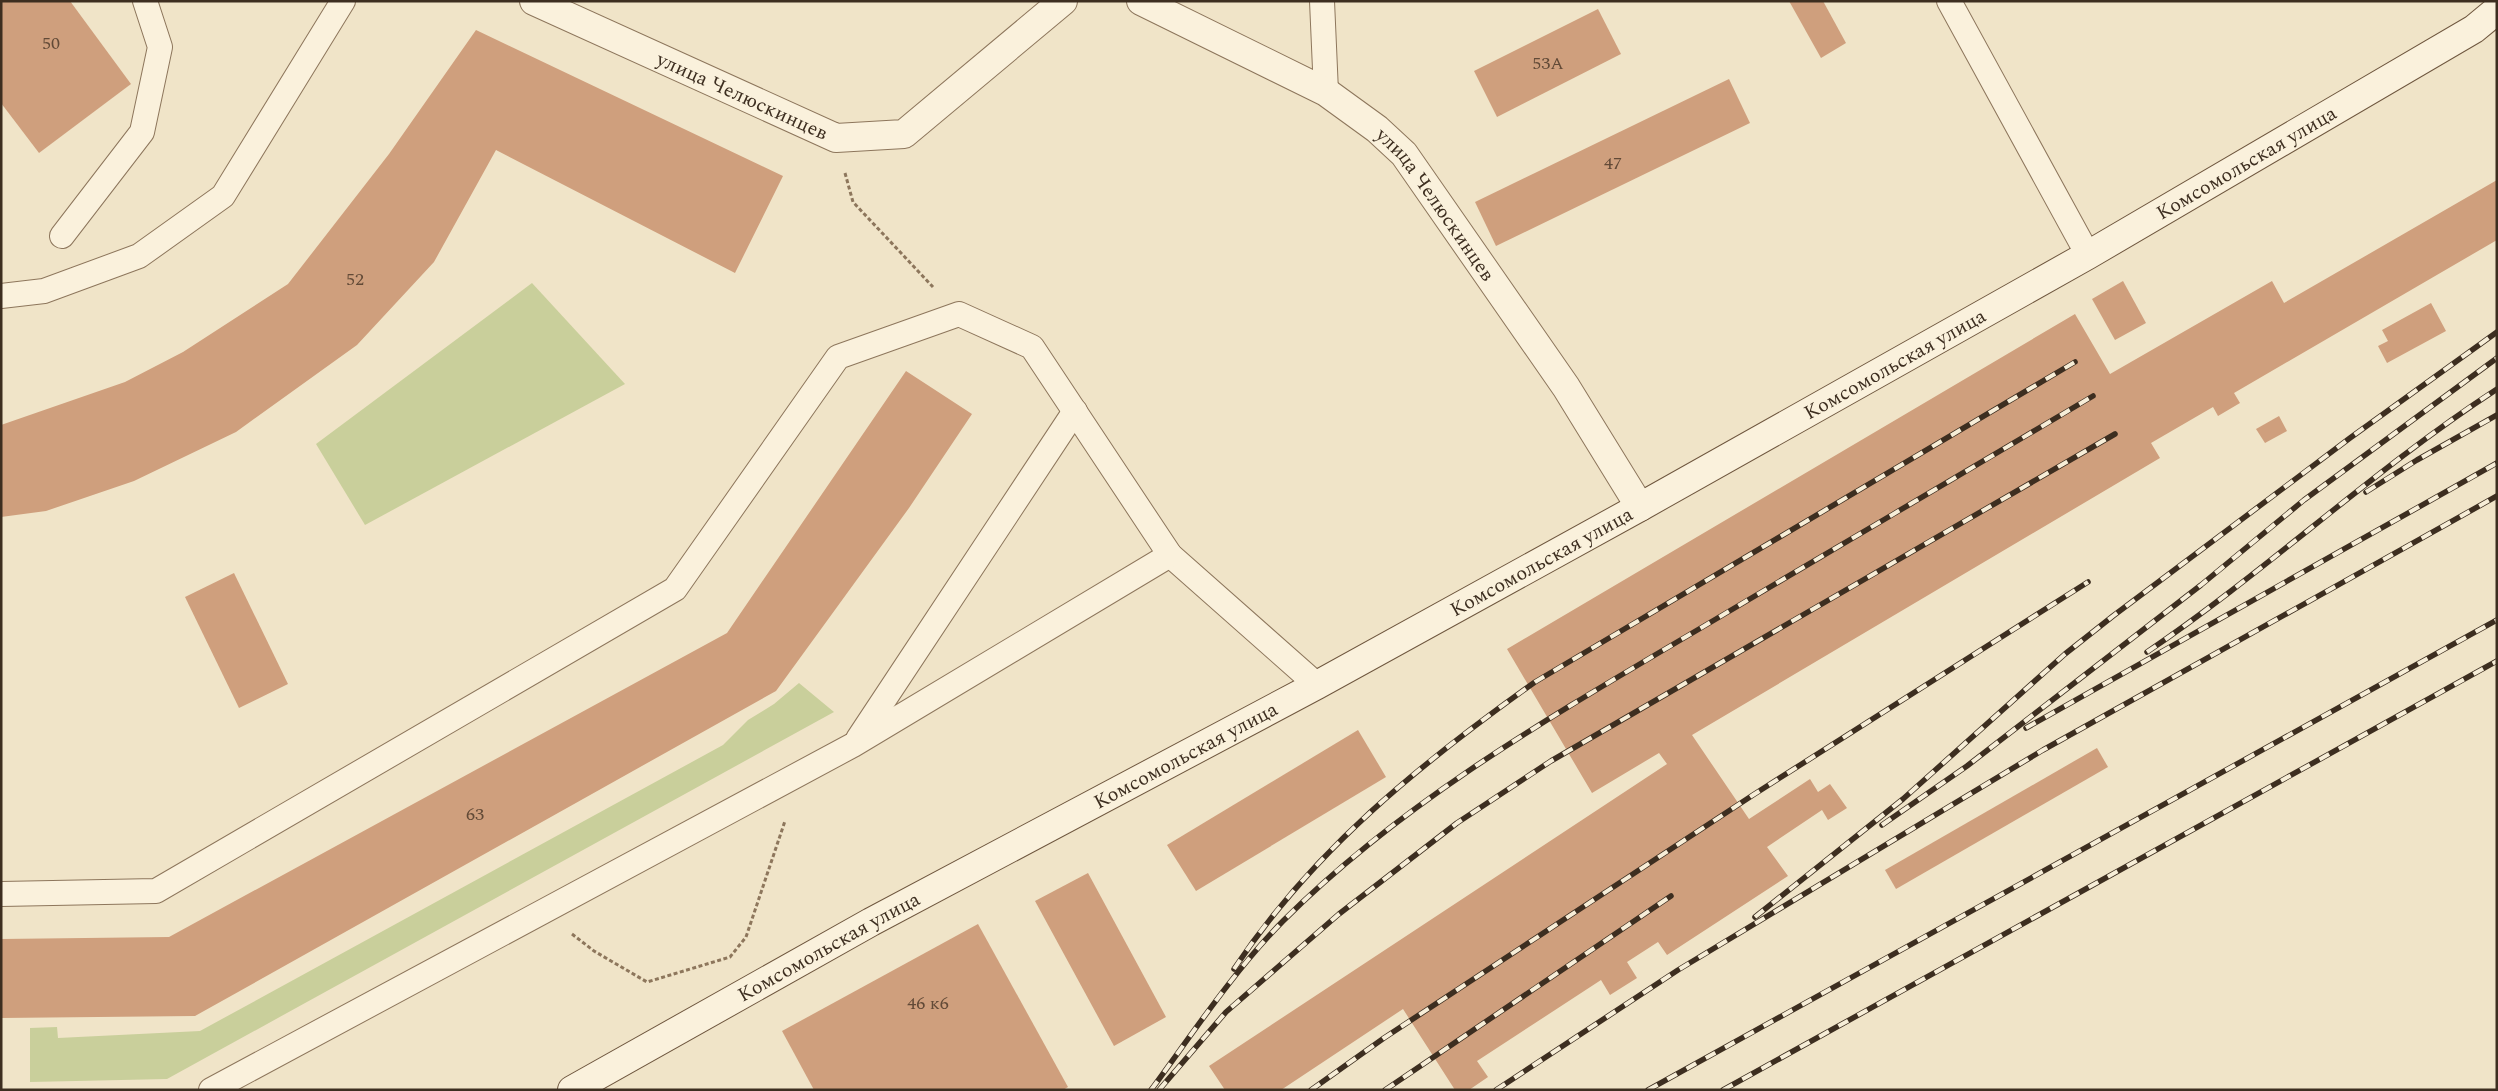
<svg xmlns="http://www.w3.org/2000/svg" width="2498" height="1091" viewBox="0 0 2498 1091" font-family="Spectral,serif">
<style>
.green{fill:#c9cf9b}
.building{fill:#cf9f7d}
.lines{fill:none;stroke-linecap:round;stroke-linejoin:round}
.service-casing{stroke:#8d765c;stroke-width:26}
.minor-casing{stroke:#8d765c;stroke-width:30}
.secondary-casing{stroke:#6f573f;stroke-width:30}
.path{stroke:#8d765c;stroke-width:3;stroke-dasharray:4 2.5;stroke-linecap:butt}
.service{stroke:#faf1dc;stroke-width:24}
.minor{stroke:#faf1dc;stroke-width:28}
.secondary{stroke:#faf1dc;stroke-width:28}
.rail-casing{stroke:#3d2e20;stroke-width:5.5}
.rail{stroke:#f7eed8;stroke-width:4;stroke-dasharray:11;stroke-linecap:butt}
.labels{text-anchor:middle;stroke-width:5;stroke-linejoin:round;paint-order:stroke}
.number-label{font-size:18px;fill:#624a37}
.street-label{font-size:20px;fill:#3d2e20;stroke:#f7eed8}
</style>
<rect width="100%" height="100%" fill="#f0e4c8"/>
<g class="green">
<polygon points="532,283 625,384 365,525 316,444"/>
<polygon points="799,683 834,712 167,1079 30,1082 30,1028 57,1027 58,1038 200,1031 723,745 748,720 774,704"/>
</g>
<g class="building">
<polygon points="1,1 70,1 131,84 39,153 1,103"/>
<polygon points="1789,1 1823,1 1846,43 1821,58"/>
<polygon points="1598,9 1621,54 1497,117 1474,71"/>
<polygon points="476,30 783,176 735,273 496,150 434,262 357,345 236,432 134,481 46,511 1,517 1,425 125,382 183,352 288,284 389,154"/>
<polygon points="1729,79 1750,123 1496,246 1475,202"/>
<polygon points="2497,180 2497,240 2234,393 2240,403 2218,416 2213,407 2151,443 2160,458 1692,735 1749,819 1810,779 1818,792 1830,784 1847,808 1828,820 1822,810 1767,847 1788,876 1667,955 1658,942 1627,962 1637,978 1610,995 1601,980 1477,1061 1488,1077 1469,1090 1455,1090 1403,1009 1281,1090 1225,1090 1209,1066 1667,764 1659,753 1592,793 1507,649 2075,314 2110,374 2272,281 2284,303"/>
<polygon points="2123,281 2146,323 2115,340 2092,299"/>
<polygon points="2431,303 2446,331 2387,363 2378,346 2388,341 2382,330"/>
<polygon points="906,371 972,414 909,508 776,691 195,1016 1,1018 1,939 169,937 727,633"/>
<polygon points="2279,416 2287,431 2265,443 2256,429"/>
<polygon points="234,573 288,684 239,708 185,597"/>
<polygon points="1358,730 1386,777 1196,891 1167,845"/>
<polygon points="2097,748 2108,767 1896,889 1885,870"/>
<polygon points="1088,873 1166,1017 1114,1046 1035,901"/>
<polygon points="978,924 1068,1087 1063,1090 814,1090 782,1031"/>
</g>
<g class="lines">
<g class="service-casing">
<g id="service">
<polyline points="1322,1 1326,92"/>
<polyline points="1949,1 2088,255"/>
<polyline points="62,236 142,132 160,47 145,1"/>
<polyline points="1,296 44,291 139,256 223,196 343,1"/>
<polyline points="858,739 1075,411"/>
<polyline points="1,894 156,891 675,589 838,357 959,314 1032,347 1170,555 1317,685"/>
<polyline points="211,1090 853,745 1170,555"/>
</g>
</g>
<g class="minor-casing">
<g id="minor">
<path id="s1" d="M534,1L836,138L904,134L1063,1"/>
<path id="s2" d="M1141,1L1326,92L1377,129L1404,154L1566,387L1640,507"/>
</g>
</g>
<g class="secondary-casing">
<g id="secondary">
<path id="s3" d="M572,1090L871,922L1317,685L1640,507L2088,255L2474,29L2497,10"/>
</g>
</g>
<g class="path">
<polyline points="845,173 853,202 933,287"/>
<polyline points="572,934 594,951 647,982 730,957 746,937 785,821"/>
</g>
<use href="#service" class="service"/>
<use href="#minor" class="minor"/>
<use href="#secondary" class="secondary"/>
<g class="rail-casing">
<g id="rail">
<polyline points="2366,492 2417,460 2497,415"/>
<path d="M2147,652C2268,570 2374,469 2497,389"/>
<polyline points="2026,728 2497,463"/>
<polyline points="1882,825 1967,766 2201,585 2304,500 2497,358"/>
<polyline points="1755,917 1903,799 2065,654 2113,616 2350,438 2497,332"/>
<path d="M1234,969C1313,850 1420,764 1535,682L2075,362"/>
<path d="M1151,1090C1193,1033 1233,972 1283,921C1402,802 1550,717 1694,632C1827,553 1960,475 2093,396"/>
<polyline points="1159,1090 1226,1012 1339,914 1457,823 1551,761 2115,434"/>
<polyline points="1311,1090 1384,1038 1753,795 2088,582"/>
<polyline points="1385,1090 1671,896"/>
<polyline points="1496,1090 1678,970 2043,750 2497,496"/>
<polyline points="1648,1090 2497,620"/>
<polyline points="1723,1090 2497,661"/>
</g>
</g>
<use href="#rail" class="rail"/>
</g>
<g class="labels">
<g class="number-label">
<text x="51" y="49">50</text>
<text x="1548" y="69">53А</text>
<text x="1613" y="169">47</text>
<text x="355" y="285">52</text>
<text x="475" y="820">63</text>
<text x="928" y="1009">46 к6</text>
</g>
<g class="street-label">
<text dy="7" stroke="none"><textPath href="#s1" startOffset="229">улица Челюскинцев</textPath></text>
<text dy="7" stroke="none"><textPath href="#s3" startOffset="1914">Комсомольская улица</textPath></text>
<text dy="7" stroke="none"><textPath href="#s2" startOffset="365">улица Челюскинцев</textPath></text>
<text dy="7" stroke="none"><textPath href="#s3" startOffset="1509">Комсомольская улица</textPath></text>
<text dy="7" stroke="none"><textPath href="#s3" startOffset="1104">Комсомольская улица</textPath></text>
<text dy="7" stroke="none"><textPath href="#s3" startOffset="699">Комсомольская улица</textPath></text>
<text dy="7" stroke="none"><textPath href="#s3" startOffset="294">Комсомольская улица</textPath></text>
</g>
</g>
<rect width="2498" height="1091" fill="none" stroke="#3d2e20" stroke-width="5"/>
</svg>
